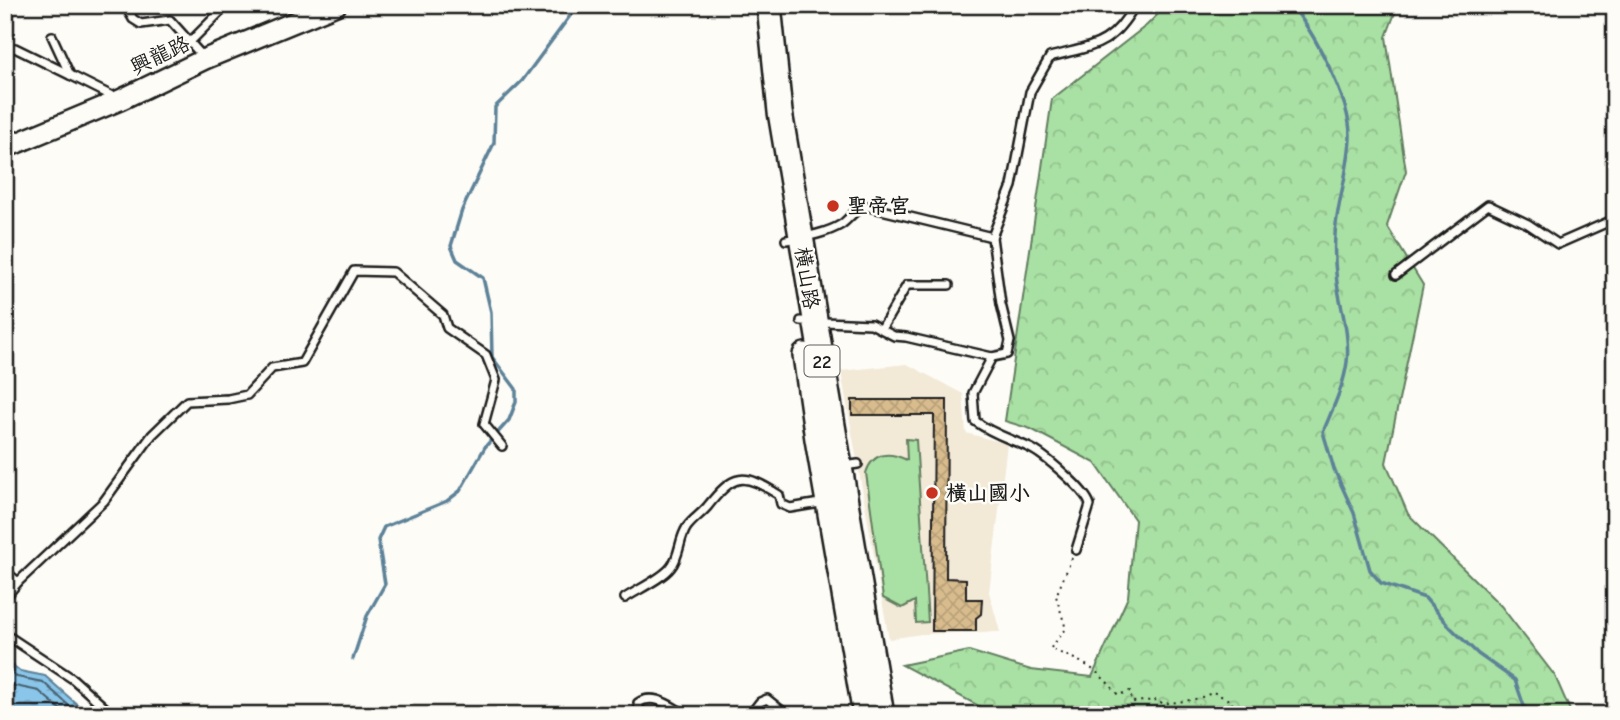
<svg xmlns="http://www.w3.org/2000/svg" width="1620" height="720" viewBox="0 0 1620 720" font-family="'Comic Neue','LXGW WenKai TC',sans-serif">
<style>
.built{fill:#f2e9d7}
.grass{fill:#a9e0a3;stroke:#627e60;stroke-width:2}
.forest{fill:url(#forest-crowns);stroke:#627e60;stroke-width:2}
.water{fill:url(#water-ripples);stroke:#5d8298;stroke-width:2}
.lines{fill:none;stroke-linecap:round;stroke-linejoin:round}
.shore{stroke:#48606e;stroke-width:2}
.stream{stroke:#5d8298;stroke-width:3.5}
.building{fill:url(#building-cross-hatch);stroke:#1c1c1c;stroke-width:2}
.lane-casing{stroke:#1c1c1c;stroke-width:12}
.secondary-casing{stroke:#1c1c1c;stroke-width:24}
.primary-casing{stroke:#1c1c1c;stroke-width:28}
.path{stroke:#1c1c1c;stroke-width:2;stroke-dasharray:2 5;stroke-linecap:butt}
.lane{stroke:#fdfcf7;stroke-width:7}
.secondary{stroke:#fdfcf7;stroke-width:19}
.primary{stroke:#fdfcf7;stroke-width:23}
.poi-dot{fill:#c8321e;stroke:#fdfcf7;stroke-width:2.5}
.labels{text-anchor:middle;stroke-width:5;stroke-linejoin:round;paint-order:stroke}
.shield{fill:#fdfcf7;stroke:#605f5e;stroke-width:2}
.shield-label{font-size:19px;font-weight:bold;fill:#1c1c1c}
.street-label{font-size:21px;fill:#1c1c1c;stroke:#fdfcf7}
.poi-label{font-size:21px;font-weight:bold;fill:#1c1c1c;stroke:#fdfcf7;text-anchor:start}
</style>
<defs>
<pattern id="forest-crowns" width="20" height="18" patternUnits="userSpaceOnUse" patternTransform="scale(1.75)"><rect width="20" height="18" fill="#a9e0a3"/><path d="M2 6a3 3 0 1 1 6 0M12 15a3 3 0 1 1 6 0" fill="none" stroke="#91c08c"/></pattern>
<pattern id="water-ripples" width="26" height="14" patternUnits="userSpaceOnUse" patternTransform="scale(1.75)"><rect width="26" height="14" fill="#89c6ea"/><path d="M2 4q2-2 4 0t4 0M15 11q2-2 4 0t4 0" fill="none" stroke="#76aac8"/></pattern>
<pattern id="building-cross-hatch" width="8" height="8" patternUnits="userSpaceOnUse" patternTransform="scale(1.75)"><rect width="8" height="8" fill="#d8bc8d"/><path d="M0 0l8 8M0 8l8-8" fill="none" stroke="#b9a179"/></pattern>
</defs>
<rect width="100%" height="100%" fill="#fdfcf7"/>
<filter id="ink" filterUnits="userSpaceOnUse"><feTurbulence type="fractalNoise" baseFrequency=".0143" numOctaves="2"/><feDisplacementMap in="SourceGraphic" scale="14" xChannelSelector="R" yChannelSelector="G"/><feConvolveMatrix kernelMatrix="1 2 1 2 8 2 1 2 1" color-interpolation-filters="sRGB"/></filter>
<g filter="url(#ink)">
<polygon class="built" points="907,364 963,394 966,433 1007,444 989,592 1000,632 921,634 889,639 841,371"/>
<path class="grass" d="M906,439L916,440L928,622L916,623L915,601L902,608L883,598L866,473C873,451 890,452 907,460Z"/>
<polygon class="forest" points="1167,5 1398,5 1386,37 1406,171 1387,226 1423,285 1386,463 1408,514 1501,606 1555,676 1572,715 985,715 979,706 902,665 969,651 1031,670 1092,677 1128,597 1135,520 1095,463 1031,429 1005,421 1052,99 1147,25"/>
<polygon class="water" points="5,659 20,671 45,676 89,715 5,715"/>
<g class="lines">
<g class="shore">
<polyline points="5,667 17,677 43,682 79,715"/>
<polyline points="5,680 15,686 39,691 67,715"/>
</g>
<g class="stream">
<path d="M1291,5C1314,32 1350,100 1350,135C1350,169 1337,201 1335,235C1334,250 1335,268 1337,283C1341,309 1350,335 1347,362C1344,386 1332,410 1323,432L1334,469L1354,513L1370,570L1381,583L1425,598L1451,628L1478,654L1515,680L1527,715"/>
<polyline points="353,659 367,616 385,584 378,540 384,527 447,501 460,491 485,447 509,420 516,402 516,389 492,357 491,312 483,278 457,260 451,246 462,210 494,143 495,107 522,81 578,5"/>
</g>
</g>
<polygon class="building" points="852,400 947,400 946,578 966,579 966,599 982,599 981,614 976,618 976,631 932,631 934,415 852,415"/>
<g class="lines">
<g class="lane-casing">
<g id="lane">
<polyline points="125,5 133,19 141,24 170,20 205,59"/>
<polyline points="52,36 70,75 116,98"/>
<polyline points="191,41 227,5"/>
<polyline points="15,48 70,75"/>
<path d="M786,240C804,237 826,234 842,224C850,218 855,209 865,206L992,237"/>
<polyline points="1396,275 1488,205 1528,224 1558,244 1615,219"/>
<path d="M801,321L871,324L894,336L906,337L992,357L1007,354L1010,341L1001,304L992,237L1012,186L1030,92L1050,57C1094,45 1110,48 1135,5"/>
<polyline points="882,328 907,285 949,285"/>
<path d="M992,357L973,393L975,421C992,434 1011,439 1030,448C1043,454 1087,491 1090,505L1076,550"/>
<polyline points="844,466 858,464"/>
<polyline points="5,571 18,582"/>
<polyline points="5,598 18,582 104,501 152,435 187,401 228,399 247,395 272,368 302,363 354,271 393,272 443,315 447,328 486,355 496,380 484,424 502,446"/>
<path d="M625,598C637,590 663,578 671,567C680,556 679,538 687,527C693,519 701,514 707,507C734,473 743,472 779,495L781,504L790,508L826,502"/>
<polyline points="5,634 73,679 113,715"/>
<path d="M641,715L638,703C654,692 671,707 687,715"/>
<polyline points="750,715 760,702 767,699 787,715"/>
</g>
</g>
<g class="secondary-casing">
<polyline id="secondary" points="5,148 120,100 205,59 336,5"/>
</g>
<g class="primary-casing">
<g id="primary">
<polyline points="769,5 780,112 882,715"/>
<polyline points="805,355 817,439 865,715"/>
</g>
</g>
<path class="path" d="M1072,558L1056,596L1066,629L1050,649C1082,661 1097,668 1118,695L1130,691L1132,702L1158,700L1163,704C1180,701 1198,701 1213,692L1231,701L1236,715"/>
<use href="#lane" class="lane"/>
<use href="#secondary" class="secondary"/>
<use href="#primary" class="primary"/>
</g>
</g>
<g class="poi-dot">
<circle cx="833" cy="206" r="7"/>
<circle cx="932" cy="493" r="7"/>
</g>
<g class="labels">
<rect class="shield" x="804.5" y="345.5" width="35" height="31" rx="5"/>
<g class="shield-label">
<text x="822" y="368">22</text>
</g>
<g class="street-label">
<text transform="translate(160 55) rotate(-25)" y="7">興龍路</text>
<text transform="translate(807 278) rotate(81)" y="7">橫山路</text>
</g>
<g class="poi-label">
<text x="847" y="213">聖帝宮</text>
<text x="946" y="500">橫山國小</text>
</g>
</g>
<rect width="1620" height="720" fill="none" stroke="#fdfcf7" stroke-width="28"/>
<rect x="14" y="14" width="1592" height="692" fill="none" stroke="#1c1c1c" stroke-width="2.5" filter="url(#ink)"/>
</svg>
